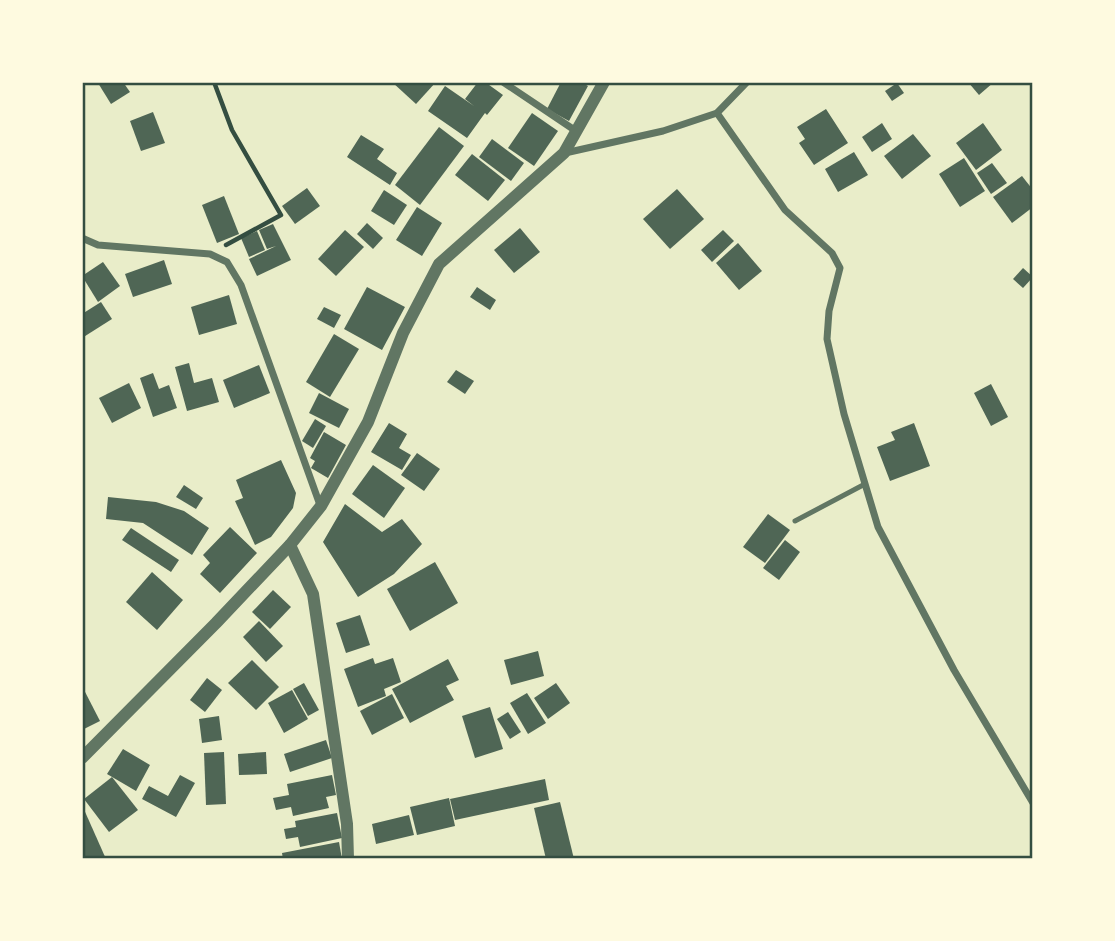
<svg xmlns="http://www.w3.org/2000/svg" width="1115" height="941" viewBox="0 0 1115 941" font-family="Barlow,sans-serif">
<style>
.building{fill:#4f6655}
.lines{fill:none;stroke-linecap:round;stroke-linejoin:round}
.path{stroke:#344e41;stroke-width:4.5}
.service{stroke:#617663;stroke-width:5}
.minor{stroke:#617663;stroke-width:7}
.tertiary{stroke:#617663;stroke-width:12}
.neatline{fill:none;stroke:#344e41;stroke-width:2.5}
</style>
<rect width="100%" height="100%" fill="#e9edc9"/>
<g class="building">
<polygon points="100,82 123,82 130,92 111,104 98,83"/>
<polygon points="392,82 436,82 416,104"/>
<polygon points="478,82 485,82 503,95 487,115 485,113 467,138 428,111 445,86 474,106 465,99"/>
<polygon points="561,82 581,82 588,86 569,121 547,109"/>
<polygon points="968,82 994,82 979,95"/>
<polygon points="897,83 904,93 892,101 885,91"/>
<polygon points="826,109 848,143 814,165 799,143 805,139 797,127"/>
<polygon points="153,112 165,143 141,151 130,121"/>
<polygon points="532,113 558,131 534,166 508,148"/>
<polygon points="882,123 892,139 872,152 862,137"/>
<polygon points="983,123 1002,150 976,170 956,143"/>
<polygon points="439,127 464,146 420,205 395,185"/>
<polygon points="913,134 931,156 902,179 884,156"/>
<polygon points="361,135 384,149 377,159 397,173 390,185 347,157"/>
<polygon points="492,139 524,163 511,181 479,157"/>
<polygon points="854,152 868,175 838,192 825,169"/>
<polygon points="472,154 505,180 488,201 455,175"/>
<polygon points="964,158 985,191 960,207 939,174"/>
<polygon points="992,163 1007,183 991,194 977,173"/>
<polygon points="1022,176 1033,190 1033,207 1012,223 993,197"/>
<polygon points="307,188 320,206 295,224 282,206"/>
<polygon points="677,189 704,219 670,249 643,219"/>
<polygon points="384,190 407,205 394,225 371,211"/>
<polygon points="224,196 239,234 217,243 202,205"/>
<polygon points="417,207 442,223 422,256 396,240"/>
<polygon points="367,223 383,238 373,249 357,234"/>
<polygon points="273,224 291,260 257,276 249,259 276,246 267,249 259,230"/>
<polygon points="520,228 540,252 514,273 494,250"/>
<polygon points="345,230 364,247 336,276 318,259"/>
<polygon points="723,230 734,241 712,262 701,250"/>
<polygon points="257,231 265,250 249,257 241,238"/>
<polygon points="738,243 762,271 739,290 716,263"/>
<polygon points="164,260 172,284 133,297 125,274"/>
<polygon points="103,262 120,286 98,302 82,276"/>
<polygon points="1023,268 1033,277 1023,288 1013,279"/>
<polygon points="367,287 405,307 382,350 344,329"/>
<polygon points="477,287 496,300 490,310 470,297"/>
<polygon points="229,295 237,324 199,335 191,307"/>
<polygon points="101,302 112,319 82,338 82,314"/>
<polygon points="324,307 341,315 334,328 317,319"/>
<polygon points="334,334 359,349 330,397 306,382"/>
<polygon points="189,363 194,383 212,378 219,402 187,411 175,367"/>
<polygon points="259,365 270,393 234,408 223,380"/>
<polygon points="456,370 474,381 465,394 447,382"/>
<polygon points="153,373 159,389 169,385 177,408 153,417 140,378"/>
<polygon points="129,383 141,408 112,423 99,398"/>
<polygon points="991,384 1008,417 991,426 974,393"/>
<polygon points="319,393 349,409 339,428 309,413"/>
<polygon points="315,419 326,426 313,448 302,441"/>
<polygon points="389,423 407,434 399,448 411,455 402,470 371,452"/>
<polygon points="914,423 930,466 890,481 877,447 895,440 891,432"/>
<polygon points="324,432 346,445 328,478 311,468 315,461 310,458"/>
<polygon points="417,453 440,469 424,491 401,475"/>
<polygon points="281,460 296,493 293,508 271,537 255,545 235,501 243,498 236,480"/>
<polygon points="373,465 405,488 384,518 352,494"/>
<polygon points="184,485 203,498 196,509 176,497"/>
<polygon points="108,497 156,502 184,511 209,528 192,555 143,523 106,519"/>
<polygon points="345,504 382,532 402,519 422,544 394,574 358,597 323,542"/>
<polygon points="768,514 790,530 765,563 743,547"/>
<polygon points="230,527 257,553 220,593 200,574 210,563 203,555"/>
<polygon points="131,528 179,560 171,572 122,540"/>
<polygon points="785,540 800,552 779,580 763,568"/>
<polygon points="435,562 458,603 410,631 387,589"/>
<polygon points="152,572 183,600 157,630 126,602"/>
<polygon points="273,590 291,607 270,629 252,612"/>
<polygon points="360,615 370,645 346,653 336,623"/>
<polygon points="259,621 283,646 266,662 243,637"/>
<polygon points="538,651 544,676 511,685 504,660"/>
<polygon points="373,658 375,664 393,658 401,682 384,689 386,696 358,707 344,669"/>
<polygon points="448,659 459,680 446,686 454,700 410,723 392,689"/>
<polygon points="252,660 279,687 256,710 228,683"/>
<polygon points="207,678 222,690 205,712 190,700"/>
<polygon points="304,683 319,710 308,716 293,689"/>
<polygon points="556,683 570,703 548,719 534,698"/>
<polygon points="82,686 100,721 82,730"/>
<polygon points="292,690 308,719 284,733 268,703"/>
<polygon points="527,693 546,723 528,734 510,703"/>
<polygon points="392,694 404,718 372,735 360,711"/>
<polygon points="490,707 503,749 475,758 462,716"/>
<polygon points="508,712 521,732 510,739 497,719"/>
<polygon points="219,716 222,740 202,743 199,719"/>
<polygon points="326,740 332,758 290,772 284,754"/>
<polygon points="123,749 150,765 136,791 107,774"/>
<polygon points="224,752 226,804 206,805 204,753"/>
<polygon points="266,752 267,774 239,775 238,754"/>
<polygon points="180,775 195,783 176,817 142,799 149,786 168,796"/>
<polygon points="332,775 336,795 326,797 329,808 293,816 291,807 276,810 273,798 289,795 287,784"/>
<polygon points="112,777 138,810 109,832 84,799"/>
<polygon points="545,779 549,800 455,820 450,799"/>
<polygon points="449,798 455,826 417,835 410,807"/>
<polygon points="560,802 574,859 546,859 534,808"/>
<polygon points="82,805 106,859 85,859 82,853"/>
<polygon points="337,813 342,838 300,847 298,837 286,839 284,829 296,827 295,821"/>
<polygon points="409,815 414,835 376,844 372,824"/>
<polygon points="339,842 342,859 283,859 282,853"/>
</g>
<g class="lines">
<polyline class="path" points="214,82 232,130 281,215 226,245"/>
<polyline class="service" points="795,521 865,484"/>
<g class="minor">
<polyline points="503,82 576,131"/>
<polyline points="717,113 785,210 832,253 840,268 829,311 827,339 844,414 878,527 954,670 1033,803"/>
<polyline points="565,153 663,131 717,113 747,82"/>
<polyline points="82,238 98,245 210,254 227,262 241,285 320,505"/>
</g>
<g class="tertiary">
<polyline points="290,545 313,594 347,824 348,859"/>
<polyline points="82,758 216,623 290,545 321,506 368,422 403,333 439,264 564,153 604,82"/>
</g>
</g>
<rect width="1115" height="941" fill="none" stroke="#fefae0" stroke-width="168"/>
<rect x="84" y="84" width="947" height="773" class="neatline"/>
</svg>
